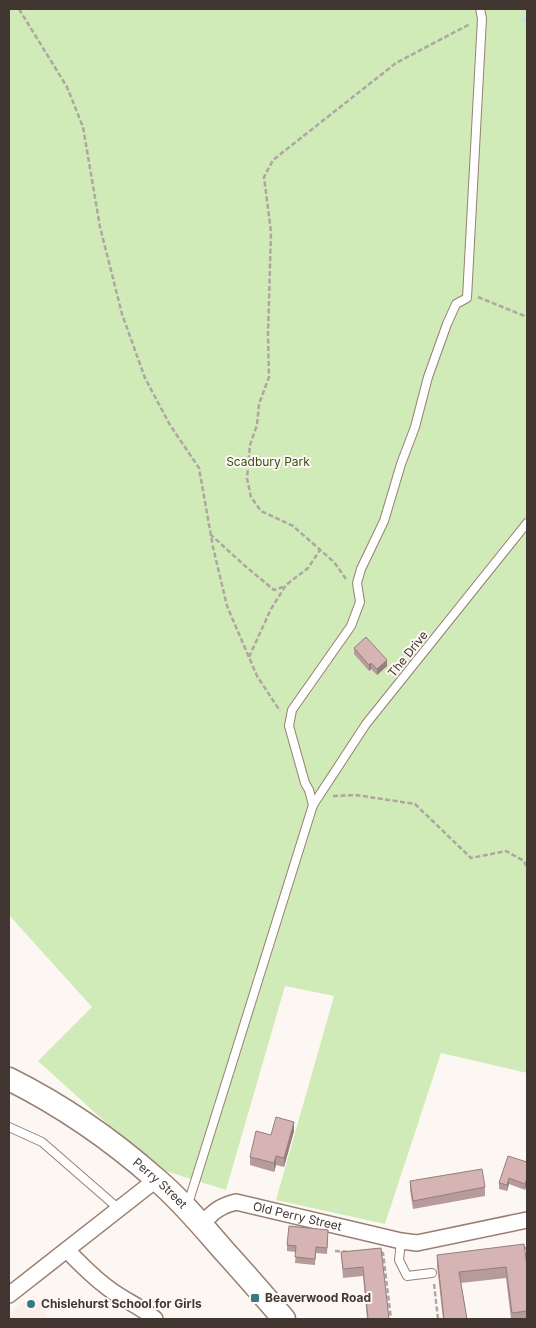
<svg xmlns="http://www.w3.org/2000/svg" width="536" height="1328" viewBox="0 0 536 1328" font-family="Inter,sans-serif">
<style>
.built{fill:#fcede5}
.park{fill:#d0eab8}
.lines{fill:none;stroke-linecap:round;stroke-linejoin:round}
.stream{stroke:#b7e2f9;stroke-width:4.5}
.lane-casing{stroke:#997f71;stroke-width:10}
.street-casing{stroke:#997f71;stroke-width:18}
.primary-casing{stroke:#997f71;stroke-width:25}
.path{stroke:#afa6a2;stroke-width:2.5;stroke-dasharray:5 2.5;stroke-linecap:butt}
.lane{stroke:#fff;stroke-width:8}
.street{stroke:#fff;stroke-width:15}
.primary{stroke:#fff;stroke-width:22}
.wall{fill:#b79b9a}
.shaded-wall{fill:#957e7d}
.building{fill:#d5b4b3;stroke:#957e7d}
.poi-dot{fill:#337a84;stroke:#fdf7f4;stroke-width:2}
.labels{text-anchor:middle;stroke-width:4;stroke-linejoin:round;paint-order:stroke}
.park-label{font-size:12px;fill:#365210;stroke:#fdf7f4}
.street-label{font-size:12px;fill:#423631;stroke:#fdf7f4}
.poi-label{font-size:12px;font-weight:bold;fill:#423631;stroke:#fdf7f4;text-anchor:start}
</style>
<rect width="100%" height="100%" fill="#fdf7f4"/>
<polygon class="built" points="34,1295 50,1319 9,1319 9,1314"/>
<polygon class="park" points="9,9 527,9 527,1073 441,1053 385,1224 276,1200 334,996 285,986 226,1190 156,1168 38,1061 92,1007 9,915"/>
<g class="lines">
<polyline class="stream" points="524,19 527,21"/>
<g class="lane-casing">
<g id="lane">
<polyline points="313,805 309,790 305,783 289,726 292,710 351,626 360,602 357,583 361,569 384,521 401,464 415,427 428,377 447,324 456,304 467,298 482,18 480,9"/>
<polyline points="9,1127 42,1142 119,1209"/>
<polyline points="188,1204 313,805 366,724 527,523"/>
<polyline points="401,1241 399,1260 407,1276 432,1273"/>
</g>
</g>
<g class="street-casing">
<g id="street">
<path id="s1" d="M202,1225C212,1212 220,1206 236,1202L401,1241L417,1243L527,1220"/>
<path d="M67,1250C82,1266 97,1281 115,1293C128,1302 143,1308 155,1319"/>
<polyline points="9,1295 157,1179"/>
</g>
</g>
<g class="primary-casing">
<g id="primary">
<path id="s2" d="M9,1079C61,1105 112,1140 156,1179C182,1201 204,1228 226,1253C246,1275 265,1297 284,1319"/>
</g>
</g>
<g class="path">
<polyline points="19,9 67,87 83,127 100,227 122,314 145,378 170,425 199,468 213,547 227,606 257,676 280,711"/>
<polyline points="478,297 527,317"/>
<polyline points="210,534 244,565 274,590 283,587"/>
<polyline points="346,579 334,562 293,526 261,511 251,497 247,478 250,445 257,425 259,404 269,377 268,334 271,232 264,177 273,160 396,63 470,24"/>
<polyline points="249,657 271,609 286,585 308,568 320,550"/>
<polyline points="333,796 356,795 415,804 471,858 506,851 524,861 527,868"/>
<polyline points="523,1249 526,1248 527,1258"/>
<polyline points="335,1251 351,1252"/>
<polyline points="381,1253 383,1253 391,1319"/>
<polyline points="434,1284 438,1319"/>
</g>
<use href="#lane" class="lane"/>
<use href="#street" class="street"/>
<use href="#primary" class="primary"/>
</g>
<g class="wall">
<polygon points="354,648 387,666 377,675 371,669 369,671 354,654"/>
<polygon points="294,1131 284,1167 276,1165 274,1172 250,1165 250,1157 271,1135"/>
<polygon points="527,1162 527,1184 525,1190 509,1184 507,1191 499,1189 499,1183"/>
<polygon points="410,1181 485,1187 485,1196 413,1209 410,1190"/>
<polygon points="328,1236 327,1254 316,1253 315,1265 295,1263 296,1252 287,1251 287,1245"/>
<polygon points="381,1248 389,1319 367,1319 363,1276 343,1278 341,1252"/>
<polygon points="437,1255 527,1267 527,1319 511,1319 506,1278 461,1283 467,1319 443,1319 437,1266"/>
</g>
<g class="shaded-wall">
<polygon points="387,660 387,666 377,675 377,669"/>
<polygon points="371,663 371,669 369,671 369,665"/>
<polygon points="294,1122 294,1131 284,1167 284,1158"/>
<polygon points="276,1156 276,1165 274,1172 274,1163"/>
<polygon points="509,1178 509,1184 507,1191 507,1185"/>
<polygon points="527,1178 527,1184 525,1190 525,1184"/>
</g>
<g class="building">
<polygon points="366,637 387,660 377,669 371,663 369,665 354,648"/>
<polygon points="276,1117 294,1122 284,1158 276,1156 274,1163 250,1157 256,1131 271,1135"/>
<polygon points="508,1156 527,1162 527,1178 525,1184 509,1178 507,1185 499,1183"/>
<polygon points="482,1169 485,1187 413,1201 410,1181"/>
<polygon points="289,1226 328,1230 327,1248 316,1247 315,1259 295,1257 296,1246 287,1245"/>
<polygon points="524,1244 527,1267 527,1311 512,1313 506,1267 459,1272 467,1319 444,1319 437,1255"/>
<polygon points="381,1248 389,1319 368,1319 363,1267 343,1269 341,1252"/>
</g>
<g class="poi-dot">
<rect x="250" y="1293" width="10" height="10" rx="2.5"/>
<circle cx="31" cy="1304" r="5"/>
</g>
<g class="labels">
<g class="park-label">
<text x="268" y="466">Scadbury Park</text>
</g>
<g class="street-label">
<text transform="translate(408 654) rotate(-51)" y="4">The Drive</text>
<text dy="4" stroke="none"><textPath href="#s2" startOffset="184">Perry Street</textPath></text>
<text dy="4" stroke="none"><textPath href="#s1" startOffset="105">Old Perry Street</textPath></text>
</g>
<g class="poi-label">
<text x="265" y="1302">Beaverwood Road</text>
<text x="41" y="1308">Chislehurst School for Girls</text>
</g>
</g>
<rect width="536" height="1328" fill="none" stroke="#423631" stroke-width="20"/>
</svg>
